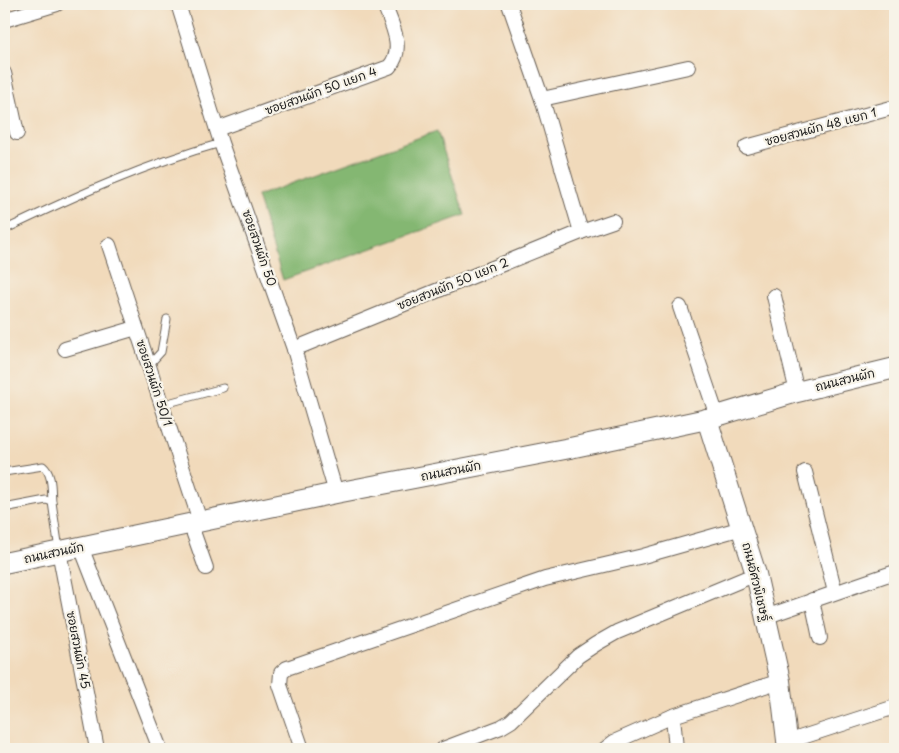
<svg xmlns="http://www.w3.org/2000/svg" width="899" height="753" viewBox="0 0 899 753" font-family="'Playpen Sans','Playpen Sans Thai',sans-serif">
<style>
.forest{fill:#84b772;stroke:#506a47}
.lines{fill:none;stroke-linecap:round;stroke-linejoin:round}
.lane-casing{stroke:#675e54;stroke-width:9}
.street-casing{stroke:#675e54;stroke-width:16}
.secondary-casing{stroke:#675e54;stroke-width:22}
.lane{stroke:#fff;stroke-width:7}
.street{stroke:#fff;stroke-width:14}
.secondary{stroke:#fff;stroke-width:20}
.labels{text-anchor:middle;stroke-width:4.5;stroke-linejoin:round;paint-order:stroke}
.street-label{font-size:12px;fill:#1c1c1c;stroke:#f7f3e8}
</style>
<rect width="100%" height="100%" fill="#f7f3e8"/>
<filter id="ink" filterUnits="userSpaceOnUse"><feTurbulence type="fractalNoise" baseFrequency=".02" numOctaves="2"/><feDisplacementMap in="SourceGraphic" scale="10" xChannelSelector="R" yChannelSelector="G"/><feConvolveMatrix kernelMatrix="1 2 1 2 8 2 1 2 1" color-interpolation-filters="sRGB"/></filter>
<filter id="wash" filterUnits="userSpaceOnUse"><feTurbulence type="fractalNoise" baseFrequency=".0096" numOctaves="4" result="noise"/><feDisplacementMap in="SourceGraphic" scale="20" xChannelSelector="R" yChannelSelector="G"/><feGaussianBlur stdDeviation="1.12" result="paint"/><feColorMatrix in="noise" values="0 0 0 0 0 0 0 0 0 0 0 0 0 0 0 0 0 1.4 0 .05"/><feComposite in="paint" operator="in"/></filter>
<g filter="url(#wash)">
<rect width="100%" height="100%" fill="#f1dabb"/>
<polygon class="forest" points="437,131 465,215 283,280 257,196"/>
</g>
<g filter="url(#ink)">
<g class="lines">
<g class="lane-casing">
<g id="lane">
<path d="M4,230C75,196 146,164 221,143"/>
<polyline points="149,365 161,352 167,319"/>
<polyline points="161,405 223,388"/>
<path d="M4,472L43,466C53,474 51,491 52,502"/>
<polyline points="4,508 46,500 52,502 59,550"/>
</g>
</g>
<g class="street-casing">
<g id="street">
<polyline points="178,4 221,143 294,349 336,493"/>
<polyline points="509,4 542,99 581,232"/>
<polyline points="4,20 57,4"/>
<polyline points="4,73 17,133"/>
<polyline points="542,99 688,67"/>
<path d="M217,129L389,67C406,49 391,23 384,4"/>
<polyline points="746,147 895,107"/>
<polyline points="109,245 200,521"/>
<polyline points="774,296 797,392"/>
<polyline points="680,307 717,416"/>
<polyline points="65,349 136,328"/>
<polyline points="294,349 581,232 613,221"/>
<polyline points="805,472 835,592"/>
<polyline points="190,523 206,568"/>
<polyline points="81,547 160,749"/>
<polyline points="59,551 97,749"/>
<polyline points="812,600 820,638"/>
<polyline points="765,617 895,572"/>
<polyline points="787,742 895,707"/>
<polyline points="302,749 280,685 281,673 287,668 545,579 643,556 742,528"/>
<polyline points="443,749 501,727 511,721 578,656 596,644 617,632 756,574"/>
<polyline points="605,749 614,742 673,716"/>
<polyline points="676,749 673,716 780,681"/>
</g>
</g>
<g class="secondary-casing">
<g id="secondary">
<polyline points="707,419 756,574 780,681 788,749"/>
<polyline points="4,563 336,493 570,448 707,419 797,392 895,368"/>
</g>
</g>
<use href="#lane" class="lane"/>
<use href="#street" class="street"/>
<use href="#secondary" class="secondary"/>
</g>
</g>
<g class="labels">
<g class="street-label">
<text transform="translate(321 91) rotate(-20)" y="4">ซอยสวนผัก 50 แยก 4</text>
<text transform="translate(821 127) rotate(-15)" y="4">ซอยสวนผัก 48 แยก 1</text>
<text transform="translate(259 248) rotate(71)" y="4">ซอยสวนผัก 50</text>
<text transform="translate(453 284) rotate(-22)" y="4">ซอยสวนผัก 50 แยก 2</text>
<text transform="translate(845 380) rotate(-14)" y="4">ถนนสวนผัก</text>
<text transform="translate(154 383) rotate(72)" y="4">ซอยสวนผัก 50/1</text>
<text transform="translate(451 471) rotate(-11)" y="4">ถนนสวนผัก</text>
<text transform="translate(54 553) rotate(-12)" y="4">ถนนสวนผัก</text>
<text transform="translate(756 582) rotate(76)" y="4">ถนนอัศวพิเชษฐ์</text>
<text transform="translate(78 650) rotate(79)" y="4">ซอยสวนผัก 45</text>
</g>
</g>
<rect width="899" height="753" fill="none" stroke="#f7f3e8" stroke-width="20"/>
</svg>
